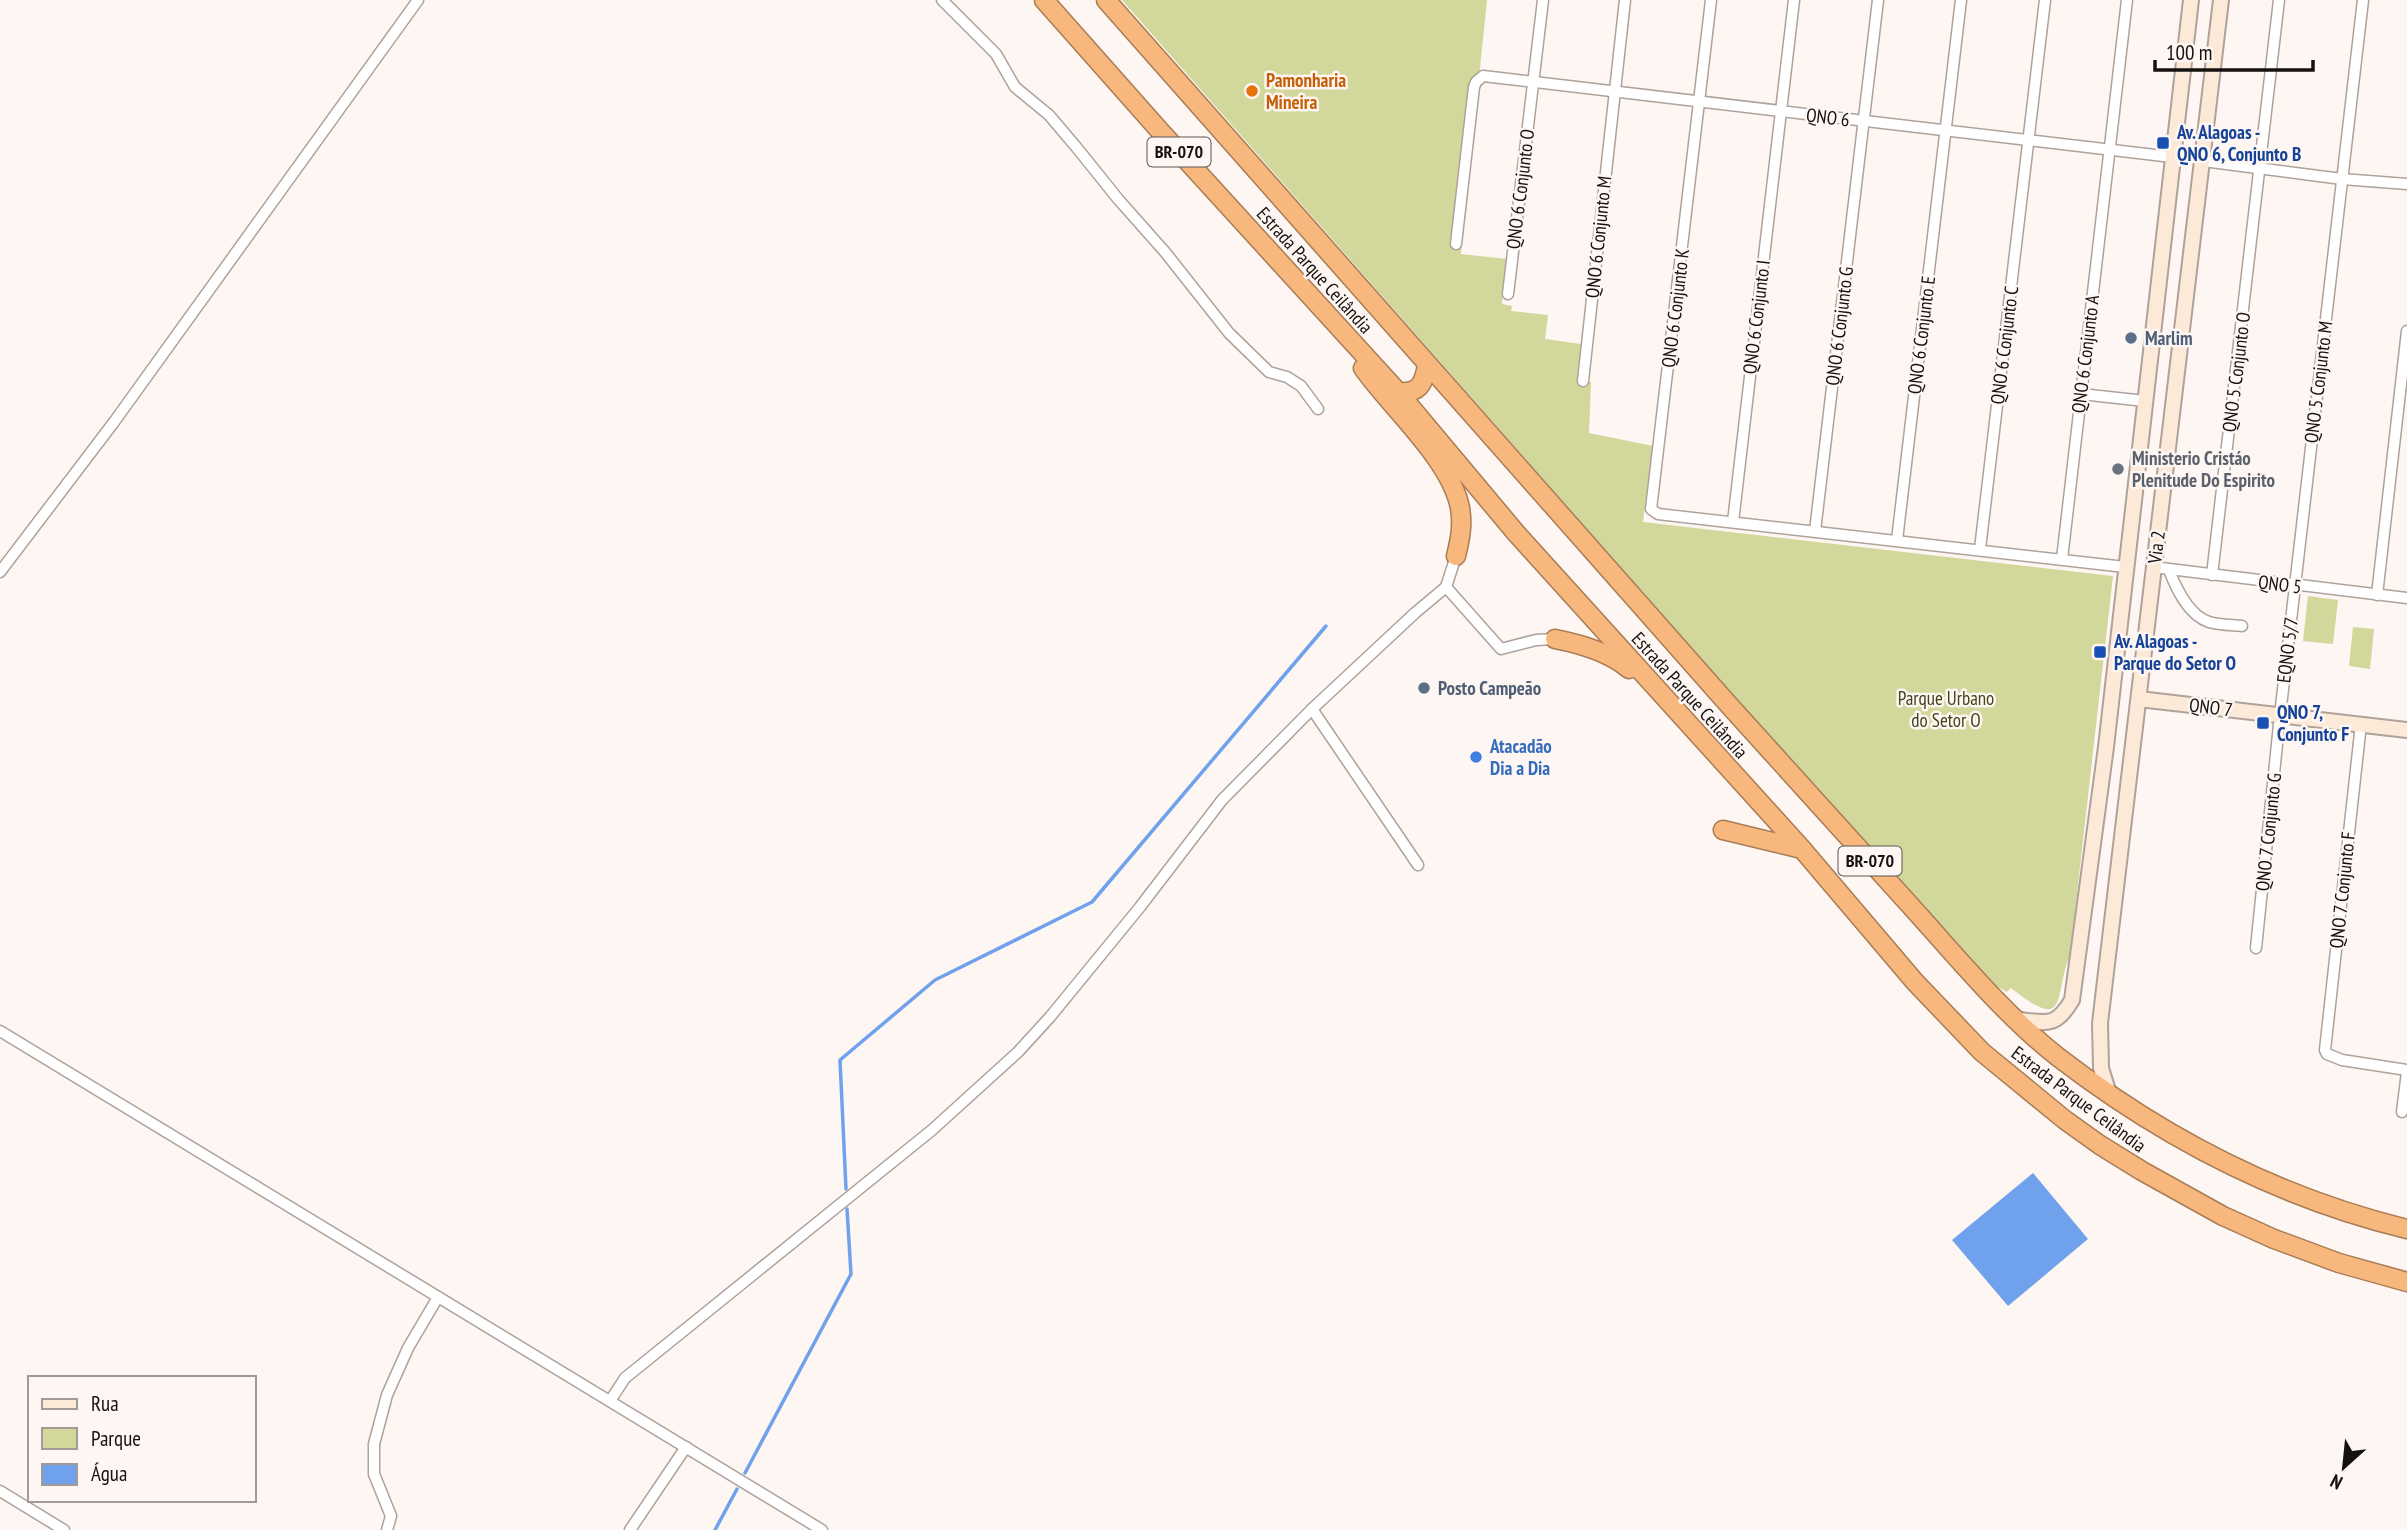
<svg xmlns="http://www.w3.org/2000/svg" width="2407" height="1530" viewBox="0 0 2407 1530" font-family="'PT Sans Narrow',sans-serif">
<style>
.green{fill:#d2d79c}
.water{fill:#6fa1ec}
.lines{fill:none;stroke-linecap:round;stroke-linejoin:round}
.stream{stroke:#6fa1ec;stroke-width:3.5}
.minor-casing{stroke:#aea29b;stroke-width:13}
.secondary-casing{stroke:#aea29b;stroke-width:18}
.motorway-casing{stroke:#a87d56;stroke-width:21}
.minor{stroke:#fff;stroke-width:10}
.secondary{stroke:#fde9d8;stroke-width:14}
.motorway{stroke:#f7b77d;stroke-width:18}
.food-dot{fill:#e8710a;stroke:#fef6f2;stroke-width:2.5}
.transit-dot{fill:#1a4fb4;stroke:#fef6f2;stroke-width:2.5}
.service-dot{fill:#5c6f8a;stroke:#fef6f2;stroke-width:2.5}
.worship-dot{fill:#6b7280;stroke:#fef6f2;stroke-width:2.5}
.shop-dot{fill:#3f7fe0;stroke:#fef6f2;stroke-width:2.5}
.labels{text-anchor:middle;stroke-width:5;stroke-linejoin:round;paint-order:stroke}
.shield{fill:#fef6f2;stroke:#5b5653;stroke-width:2}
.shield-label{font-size:18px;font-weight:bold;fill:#15110f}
.food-label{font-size:19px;font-weight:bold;fill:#c56008;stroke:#fef6f2;text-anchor:start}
.street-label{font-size:19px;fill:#15110f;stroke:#fef6f2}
.transit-label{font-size:19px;font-weight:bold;fill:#164399;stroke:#fef6f2;text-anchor:start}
.service-label{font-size:19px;font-weight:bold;fill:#4e5e75;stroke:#fef6f2;text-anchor:start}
.worship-label{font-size:19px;font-weight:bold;fill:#5b616d;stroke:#fef6f2;text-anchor:start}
.park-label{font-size:19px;fill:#42431a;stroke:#fef6f2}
.shop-label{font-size:19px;font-weight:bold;fill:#366cbe;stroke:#fef6f2;text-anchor:start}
</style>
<rect width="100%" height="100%" fill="#fef6f2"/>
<g class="green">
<path d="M1122,0H1487L1461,254L1507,259L1502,304L1512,306L1511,311L1548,315L1545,339L1581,344L1578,381L1591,382L1589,433L1653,446L1643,522L2113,576L2070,955C2053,995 2070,1035 2011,988L2007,992L1991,983L1891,875Z"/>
<polygon points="2308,596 2338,600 2333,644 2303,641"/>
<polygon points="2353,627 2374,629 2370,669 2349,666"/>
</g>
<polygon class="water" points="2033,1173 2088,1239 2008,1306 1952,1240"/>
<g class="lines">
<g class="stream">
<polyline points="846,1189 840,1060 935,980 1092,902 1326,626"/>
<polyline points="745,1473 851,1274 847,1209"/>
<polyline points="715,1530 737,1489"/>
</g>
<g class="minor-casing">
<g id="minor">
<polyline points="942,0 996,54 1015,87 1049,115 1077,148 1118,199 1165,252 1229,333 1269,372 1287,377 1301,386 1318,409"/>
<polyline points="1711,0 1651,509 1658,514 2125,567"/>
<polyline points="2203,161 2342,179 2407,184"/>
<polyline points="1456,244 1474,87 1476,82 1483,76 2172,157"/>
<polyline points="1508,294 1543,0"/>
<polyline points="1583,381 1625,0"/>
<polyline points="2081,394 2145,401"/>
<polyline points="1733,522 1794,0"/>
<polyline points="1815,531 1878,0"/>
<polyline points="1897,540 1961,0"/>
<polyline points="1980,549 2045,0"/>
<polyline points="2062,559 2127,0"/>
<polyline points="2153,567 2407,598"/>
<path d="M2169,570C2176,588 2188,615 2209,622C2219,625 2232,625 2242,626"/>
<polyline points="0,572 114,422 418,0"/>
<polyline points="2212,575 2279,0"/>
<polyline points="1446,587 1501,649 1536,640 1555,639"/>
<polyline points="2377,595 2407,331"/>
<polyline points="1312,709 1418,865"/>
<polyline points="2361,724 2325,1050 2327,1054 2342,1060 2407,1070"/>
<polyline points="2256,948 2280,715 2363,0"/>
<polyline points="0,1031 822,1530"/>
<polyline points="2402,1112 2407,1072"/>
<polyline points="610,1401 625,1378 932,1130 1018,1052 1050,1017 1140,907 1222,800 1312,709 1415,613 1446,587 1456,556"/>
<polyline points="0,1491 64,1530"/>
<polyline points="387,1530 391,1516 374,1474 374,1444 387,1395 408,1348 438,1297"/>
<polyline points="630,1530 686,1447"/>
</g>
</g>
<g class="secondary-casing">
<g id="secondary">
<polyline points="2139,699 2407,730"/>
<path d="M2019,1020C2048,1023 2056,1027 2072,1000L2106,747L2191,0"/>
<polyline points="2109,1094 2101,1068 2100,1023 2221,0"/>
</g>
</g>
<g class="motorway-casing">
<g id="motorway">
<polyline points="1044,0 1160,131 1398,392 1516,533 1802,849 1915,982 1982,1052 2065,1120 2100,1145 2142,1171 2223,1216 2274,1239 2339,1263 2407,1282"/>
<path d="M1106,0C1312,236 1520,470 1728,704C1791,774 1854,844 1918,914C1960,961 2008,1018 2058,1057C2162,1137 2279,1198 2407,1229"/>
<path d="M1363,368C1392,409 1451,460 1460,508C1463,525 1460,540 1456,556"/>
<path d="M1398,392C1419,394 1424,384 1427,365"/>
<path d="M1555,639C1581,644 1609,652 1629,669"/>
<polyline points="1723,830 1802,849"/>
</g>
</g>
<use href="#minor" class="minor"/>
<use href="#secondary" class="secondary"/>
<use href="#motorway" class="motorway"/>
</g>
<circle class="food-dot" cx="1252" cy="91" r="7"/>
<g class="transit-dot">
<rect x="2156" y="136" width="14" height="14" rx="3.5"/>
<rect x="2093" y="645" width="14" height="14" rx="3.5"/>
<rect x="2256" y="716" width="14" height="14" rx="3.5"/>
</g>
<g class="service-dot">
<circle cx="2131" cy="338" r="7"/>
<circle cx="1424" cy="688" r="7"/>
</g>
<circle class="worship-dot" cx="2118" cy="469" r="7"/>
<circle class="shop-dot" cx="1476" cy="757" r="7"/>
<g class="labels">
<g class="shield">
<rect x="1147.5" y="137.5" width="63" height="29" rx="5"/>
<rect x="1838.5" y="846.5" width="63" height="29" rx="5"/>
</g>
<g class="shield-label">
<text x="1179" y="158">BR-070</text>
<text x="1870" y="867">BR-070</text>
</g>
<g class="food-label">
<text x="1266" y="87">Pamonharia<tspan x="1266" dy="22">Mineira</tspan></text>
</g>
<g class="street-label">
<text transform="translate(1828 117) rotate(7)" y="7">QNO 6</text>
<text transform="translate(1520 189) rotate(-83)" y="7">QNO 6 Conjunto O</text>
<text transform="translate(1598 237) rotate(-84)" y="7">QNO 6 Conjunto M</text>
<text transform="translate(1315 270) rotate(48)" y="7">Estrada Parque Ceilândia</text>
<text transform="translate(1675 308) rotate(-83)" y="7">QNO 6 Conjunto K</text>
<text transform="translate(1756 317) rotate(-83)" y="7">QNO 6 Conjunto I</text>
<text transform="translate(1839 326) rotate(-83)" y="7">QNO 6 Conjunto G</text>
<text transform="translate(1921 335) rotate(-83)" y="7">QNO 6 Conjunto E</text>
<text transform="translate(2004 345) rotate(-83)" y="7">QNO 6 Conjunto C</text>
<text transform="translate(2085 354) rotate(-83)" y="7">QNO 6 Conjunto A</text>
<text transform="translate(2236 372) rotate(-83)" y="7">QNO 5 Conjunto O</text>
<text transform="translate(2318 382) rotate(-83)" y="7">QNO 5 Conjunto M</text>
<text transform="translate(2156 547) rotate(-83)" y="7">Via 2</text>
<text transform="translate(2280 584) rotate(7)" y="7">QNO 5</text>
<text transform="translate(2287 650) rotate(-83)" y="7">EQNO 5/7</text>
<text transform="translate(1690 695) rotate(48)" y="7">Estrada Parque Ceilândia</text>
<text transform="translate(2211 707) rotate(7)" y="7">QNO 7</text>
<text transform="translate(2268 832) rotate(-84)" y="7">QNO 7 Conjunto G</text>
<text transform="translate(2342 890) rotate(-84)" y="7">QNO 7 Conjunto F</text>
<text transform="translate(2079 1099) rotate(37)" y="7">Estrada Parque Ceilândia</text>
</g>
<g class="transit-label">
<text x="2177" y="139">Av. Alagoas -<tspan x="2177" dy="22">QNO 6, Conjunto B</tspan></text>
<text x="2114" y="648">Av. Alagoas -<tspan x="2114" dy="22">Parque do Setor O</tspan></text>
<text x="2277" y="719">QNO 7,<tspan x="2277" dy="22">Conjunto F</tspan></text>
</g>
<g class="service-label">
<text x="2145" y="345">Marlim</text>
<text x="1438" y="695">Posto Campeão</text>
</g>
<g class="worship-label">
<text x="2132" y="465">Ministerio Cristáo<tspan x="2132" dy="22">Plenitude Do Espirito</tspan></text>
</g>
<g class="park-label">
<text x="1946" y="705">Parque Urbano<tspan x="1946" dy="22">do Setor O</tspan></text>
</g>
<g class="shop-label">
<text x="1490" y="753">Atacadão<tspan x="1490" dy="22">Dia a Dia</tspan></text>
</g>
</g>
<rect x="28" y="1376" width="228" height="126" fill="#fef6f2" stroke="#a19a97" stroke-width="2"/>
<rect x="42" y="1399" width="35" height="10" fill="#fde9d8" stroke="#a19a97" stroke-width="2"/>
<text x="91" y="1411" font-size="21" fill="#15110f">Rua</text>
<rect x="42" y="1428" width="35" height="21" fill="#d2d79c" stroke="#a19a97" stroke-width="2"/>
<text x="91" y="1446" font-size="21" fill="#15110f">Parque</text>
<rect x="42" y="1464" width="35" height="21" fill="#6fa1ec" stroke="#a19a97" stroke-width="2"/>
<text x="91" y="1481" font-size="21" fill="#15110f">Água</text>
<g transform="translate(2344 1467) rotate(207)" stroke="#fef6f2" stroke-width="5" paint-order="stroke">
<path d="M0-5L12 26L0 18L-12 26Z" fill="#15110f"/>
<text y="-10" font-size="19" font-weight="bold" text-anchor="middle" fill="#15110f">N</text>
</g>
<path d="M2155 60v10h158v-10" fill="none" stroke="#15110f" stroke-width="3.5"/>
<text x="2166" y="60" font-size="21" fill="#15110f" stroke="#fef6f2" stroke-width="5" paint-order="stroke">100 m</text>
</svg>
